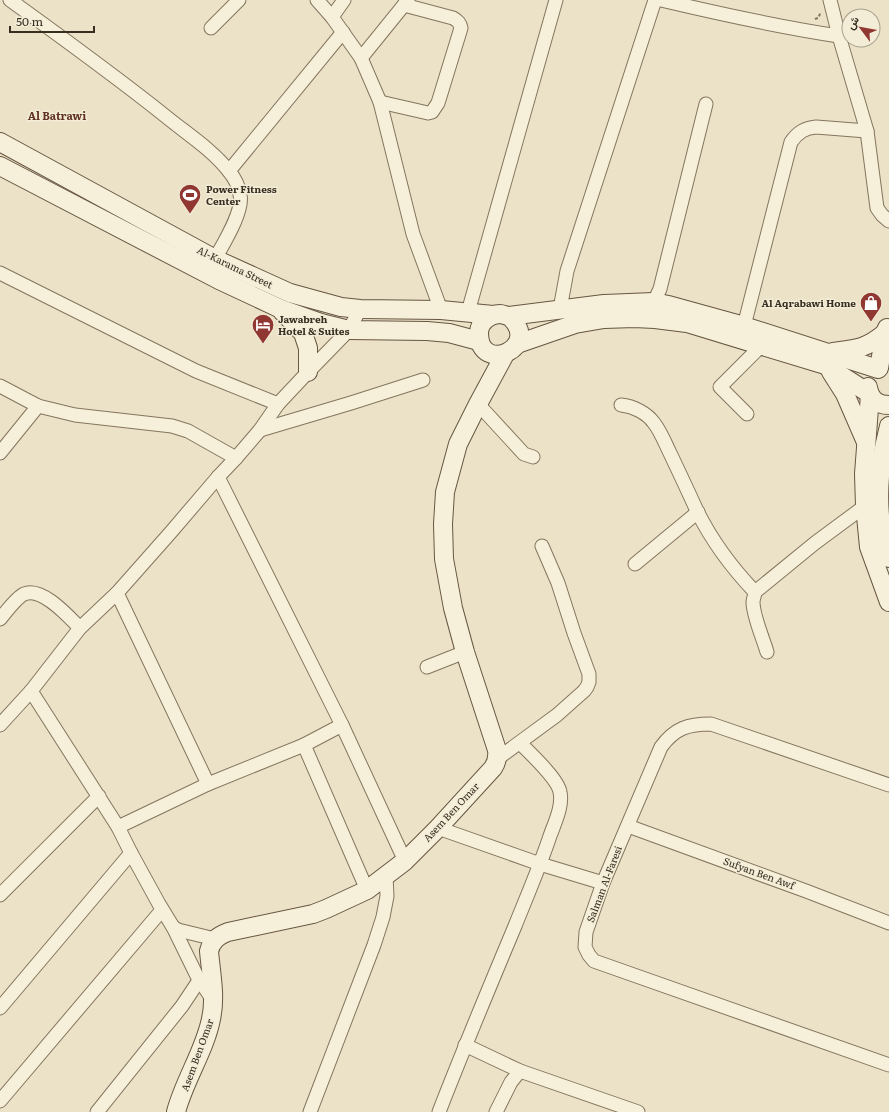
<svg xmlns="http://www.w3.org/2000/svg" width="889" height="1112" viewBox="0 0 889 1112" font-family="Literata,Vazirmatn,serif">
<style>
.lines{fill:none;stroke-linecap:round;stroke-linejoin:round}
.street-casing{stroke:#85755e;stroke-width:15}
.secondary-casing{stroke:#675641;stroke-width:20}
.path{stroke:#85755e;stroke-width:2;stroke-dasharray:3 2;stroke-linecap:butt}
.street{stroke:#f6f0da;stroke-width:13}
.secondary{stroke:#f6f0da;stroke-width:18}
.labels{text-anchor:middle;stroke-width:3;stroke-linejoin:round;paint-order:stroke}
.poi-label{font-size:10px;font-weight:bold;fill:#372d20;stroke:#f3ecd6;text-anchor:start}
.street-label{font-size:10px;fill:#372d20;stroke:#f3ecd6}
.neighbourhood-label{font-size:11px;font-weight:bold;fill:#603323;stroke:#f3ecd6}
</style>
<rect width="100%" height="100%" fill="#ebe2c7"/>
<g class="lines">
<g class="street-casing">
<g id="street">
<path d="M10,0C64,39 117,77 169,119C189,135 212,150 228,170C234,177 239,186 240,195C244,211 223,244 215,259"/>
<polyline points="317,0 332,17 361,58 380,102 413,234 441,310"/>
<path d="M661,0C720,14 779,27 839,36"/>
<polyline points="830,0 839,36 867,131 877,208 882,215 889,221"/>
<polyline points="332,17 344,0"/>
<polyline points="211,28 239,0"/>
<polyline points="361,58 408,0"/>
<path d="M380,102L428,113L432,112L438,103L461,28C460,23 458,21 453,18L404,5"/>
<polyline points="229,171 343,32"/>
<polyline points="0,273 196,371 278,404"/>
<polyline points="654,302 660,289 706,104"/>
<polyline points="560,309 567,271 655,0"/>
<polyline points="468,312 556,0"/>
<path d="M744,326L791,142C798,132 805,128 816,127L867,131"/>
<polyline points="0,386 38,406 75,415 172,426 188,431 236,458"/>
<polyline points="478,404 524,454 533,457"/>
<path d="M621,405C633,406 647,413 654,423C661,432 665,443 670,453C679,472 688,491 697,511C712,541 732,568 755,592L815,543L865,506"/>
<polyline points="747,414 720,387 761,346"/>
<polyline points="260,430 351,403 423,380"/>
<polyline points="0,453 38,406"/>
<polyline points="218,477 342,725 405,861"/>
<polyline points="635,564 698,512"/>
<path d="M755,592C755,595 753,599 753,602C753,616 763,638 767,652"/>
<polyline points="117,593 208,784"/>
<path d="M0,619C6,612 16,598 24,594C42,586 69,617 80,628"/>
<polyline points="427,667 465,652"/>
<polyline points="31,691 118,827 131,853 159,904 173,927 197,976 212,999"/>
<polyline points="0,725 31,691 80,628 117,593 171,532 218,477 236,458 260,430 278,404 308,372 349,330 360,309"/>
<polyline points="304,745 367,890"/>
<polyline points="497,759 557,715 584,691 587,687 589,682 589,674 574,633 558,583 542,546"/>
<path d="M889,785L711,724C688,724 675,728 661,747L603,883L586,932L585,947L589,955L594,961L889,1065"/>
<polyline points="628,826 806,891 889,923"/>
<polyline points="118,827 208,784 304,745 342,725"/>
<polyline points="438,828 540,864 603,883"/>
<polyline points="0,895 99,796"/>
<polyline points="173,927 178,930 215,939"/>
<polyline points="0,1008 131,853"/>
<polyline points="465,1045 520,1071"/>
<polyline points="0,1101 162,910"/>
<polyline points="97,1112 182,1006 200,979"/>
<polyline points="310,1112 374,945 383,917 387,896 386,876"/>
<path d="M439,1112C463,1050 489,988 515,926C527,896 540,866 550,836C555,822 563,806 560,792C558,779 530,753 520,743"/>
<polyline points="496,1112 511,1082 520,1071 638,1112"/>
</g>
</g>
<g class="secondary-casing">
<g id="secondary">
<polyline points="0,142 215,259 290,293 341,307 360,309 441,310 493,315"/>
<polyline points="0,166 219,280 281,309 321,323 349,330 427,331 449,333 479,341"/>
<polyline points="282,311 303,333 308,348 308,372"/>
<path d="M509,316C544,347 479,376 479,333C479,322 490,314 500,314C503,314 506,316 509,316L604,304L654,302L668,305L744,326L878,369"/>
<polyline points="517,344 575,324 604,319 634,318 655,319 687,323 825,365 870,394"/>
<path d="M833,352C856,349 866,349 885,333"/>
<polyline points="879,368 885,333 887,328"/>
<polyline points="831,372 845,394 865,440"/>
<path d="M868,387C869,399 877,405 889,405"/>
<polyline points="870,395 864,474 865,506 869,547 889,602"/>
<path d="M889,426C880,460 876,496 882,531C883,540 887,549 889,558"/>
<path d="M176,1112C184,1081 205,1050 211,1019C216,997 211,974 209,951C212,940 218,936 228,932L313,914L326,909L367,890L405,861L438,828L493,768C497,762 498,757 497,750L465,652L453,608L444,559L443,524L445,492L458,444L478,404L505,354"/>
</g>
</g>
<polyline class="path" points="815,19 818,18 821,12"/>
<use href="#street" class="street"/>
<use href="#secondary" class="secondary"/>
</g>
<defs>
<g id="stadium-pin" transform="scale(1.15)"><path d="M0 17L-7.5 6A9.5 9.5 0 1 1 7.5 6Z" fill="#903732" stroke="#f3ecd6"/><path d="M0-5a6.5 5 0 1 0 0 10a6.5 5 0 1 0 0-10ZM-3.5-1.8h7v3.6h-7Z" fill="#fff"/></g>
<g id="shop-pin" transform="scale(1.15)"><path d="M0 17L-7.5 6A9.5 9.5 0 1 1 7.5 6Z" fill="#903732" stroke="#f3ecd6"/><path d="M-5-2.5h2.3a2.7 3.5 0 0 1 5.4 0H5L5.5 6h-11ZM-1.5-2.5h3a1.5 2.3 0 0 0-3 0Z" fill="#fff"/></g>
<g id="hotel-pin" transform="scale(1.15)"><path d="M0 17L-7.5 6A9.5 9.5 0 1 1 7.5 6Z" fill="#903732" stroke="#f3ecd6"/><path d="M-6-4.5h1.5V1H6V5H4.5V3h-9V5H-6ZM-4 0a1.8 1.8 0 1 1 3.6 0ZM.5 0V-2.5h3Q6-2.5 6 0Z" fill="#fff"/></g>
</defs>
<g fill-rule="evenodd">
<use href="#stadium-pin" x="190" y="195"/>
<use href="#shop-pin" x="871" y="303"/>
<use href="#hotel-pin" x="263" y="325"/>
</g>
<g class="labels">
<g class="poi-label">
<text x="206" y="193">Power Fitness<tspan x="206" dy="12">Center</tspan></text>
<text x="856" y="307" text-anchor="end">Al Aqrabawi Home</text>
<text x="278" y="323">Jawabreh<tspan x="278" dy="12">Hotel &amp; Suites</tspan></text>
</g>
<g class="street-label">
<text transform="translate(235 267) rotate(26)" y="4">Al-Karama Street</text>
<text transform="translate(451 812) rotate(-47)" y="4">Asem Ben Omar</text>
<text transform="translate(759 873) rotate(20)" y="4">Sufyan Ben Awf</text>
<text transform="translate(604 884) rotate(-69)" y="4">Salman Al-Faresi</text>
<text transform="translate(197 1055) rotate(-70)" y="4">Asem Ben Omar</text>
</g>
<g class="neighbourhood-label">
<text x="57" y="120">Al Batrawi</text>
</g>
</g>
<g transform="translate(861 28) rotate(302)"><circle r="19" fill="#f3ecd6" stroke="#a8a08d"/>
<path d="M0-3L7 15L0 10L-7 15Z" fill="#903732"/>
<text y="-6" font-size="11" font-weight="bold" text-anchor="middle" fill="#372d20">ش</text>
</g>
<path d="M10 26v6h84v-6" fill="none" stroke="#372d20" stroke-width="2"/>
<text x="16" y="26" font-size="12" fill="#372d20" stroke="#f3ecd6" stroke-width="3" paint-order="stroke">50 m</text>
</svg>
